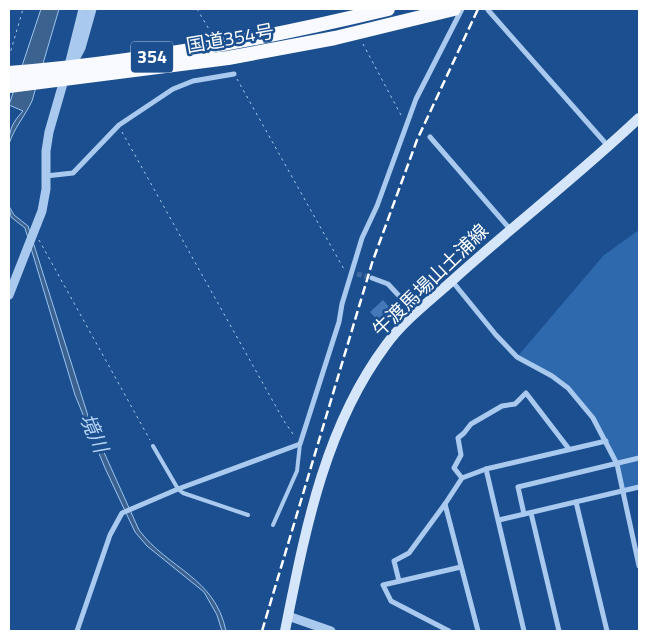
<svg xmlns="http://www.w3.org/2000/svg" width="648" height="640" viewBox="0 0 648 640" font-family="'Titillium Web','Noto Sans JP',sans-serif">
<style>
.green{fill:#2e69ad}
.water{fill:#3c6290;stroke:#9cc4f0}
.building{fill:#4478b7}
.lines{fill:none;stroke-linecap:round;stroke-linejoin:round}
.minor-tunnel{stroke:#3d69a0;stroke-width:5;stroke-dasharray:5 2.5;stroke-linecap:butt}
.path{stroke:#a9c9ee;stroke-width:1;stroke-dasharray:2.5 4;stroke-linecap:butt}
.service{stroke:#a9c9ee;stroke-width:4}
.minor{stroke:#a9c9ee;stroke-width:5}
.tertiary{stroke:#a9c9ee;stroke-width:9}
.secondary{stroke:#d6e6fa;stroke-width:10}
.trunk{stroke:#f8faff;stroke-width:14}
.rail{stroke:#fff;stroke-width:2.5;stroke-dasharray:9 4;stroke-linecap:butt}
.labels{text-anchor:middle;stroke-width:5;stroke-linejoin:round;paint-order:stroke}
.shield{fill:#1b4f8f;stroke:#bbcadd;stroke-width:1}
.shield-label{font-size:18px;font-weight:bold;fill:#fff}
.street-label{font-size:19px;fill:#fff;stroke:#1b4f8f}
.water-label{font-size:20px;font-style:italic;fill:#b5d3f5;stroke:#1b4f8f}
</style>
<rect width="100%" height="100%" fill="#1b4f8f"/>
<path class="green" d="M639,230V487L622,491C615,454 597,411 566,388C551,376 533,367 517,357L604,255Z"/>
<g class="water">
<path d="M41,9H59L32,101C25,116 14,128 9,144C9,129 13,122 23,111L9,105Z"/>
<path d="M9,206L14,215L28,226L89,419L139,530C168,569 215,577 226,631H222L217,615L204,592L147,546L135,532L105,468L75,395L25,228L11,217Z"/>
</g>
<polygon class="building" points="383,300 391,309 378,321 370,312"/>
<g class="lines">
<polyline class="minor-tunnel" points="357,274 372,278"/>
<g class="path">
<polyline points="197,9 213,36"/>
<polyline points="363,44 402,117"/>
<polyline points="9,57 23,9"/>
<polyline points="237,79 345,271"/>
<polyline points="122,132 284,421 295,437"/>
<polyline points="39,240 150,440"/>
</g>
<g class="service">
<polyline points="153,446 178,489 183,493 248,515"/>
<polyline points="273,525 297,471 300,444"/>
</g>
<g class="minor">
<polyline points="488,10 608,146"/>
<polyline points="430,137 510,229"/>
<polyline points="46,176 73,173 119,125 173,89 193,81 234,74"/>
<polyline points="372,278 388,284 415,313"/>
<polyline points="452,281 496,335 517,357 552,376 568,388 593,418 617,464 639,566"/>
<polyline points="486,469 524,631"/>
<polyline points="462,478 454,468 461,455 458,438 464,433 471,424 502,406 515,404 526,393 569,449"/>
<polyline points="576,502 607,631"/>
<polyline points="531,513 559,631"/>
<polyline points="524,514 518,487 639,458"/>
<polyline points="499,520 639,487"/>
<polyline points="399,581 394,561 409,553 445,504"/>
<polyline points="77,631 110,535 122,513 178,489 300,444 339,322 342,304 362,238 377,206 416,99 462,9"/>
<polyline points="449,631 391,601 383,585 461,567"/>
<polyline points="478,631 445,504 462,478 486,469 606,441"/>
</g>
<g class="tertiary">
<polyline points="69,65 83,9"/>
<polyline points="9,295 42,211 46,189 46,151 49,132 64,80 81,48 92,9"/>
<polyline points="288,616 331,631"/>
</g>
<path class="secondary" d="M285,631C305,532 324,428 386,345C404,320 431,300 454,279C515,224 580,174 639,118"/>
<g class="trunk">
<path d="M9,73C137,63 263,39 388,9"/>
<polyline points="9,86 228,58 335,38 454,9"/>
</g>
<polyline class="rail" points="262,631 372,263 417,140 478,9"/>
</g>
<g class="labels">
<rect class="shield" x="131" y="41.5" width="42" height="31" rx="4"/>
<g class="shield-label">
<text x="152" y="63">354</text>
</g>
<g class="street-label">
<text transform="translate(230 38) rotate(-10)" y="7">国道354号</text>
<text transform="translate(430 280) rotate(-44)" y="7">牛渡馬場山土浦線</text>
</g>
<g class="water-label">
<text transform="translate(94 433) rotate(66)" y="7">境川</text>
</g>
</g>
<rect width="648" height="640" fill="none" stroke="#ffffff" stroke-width="20"/>
</svg>
